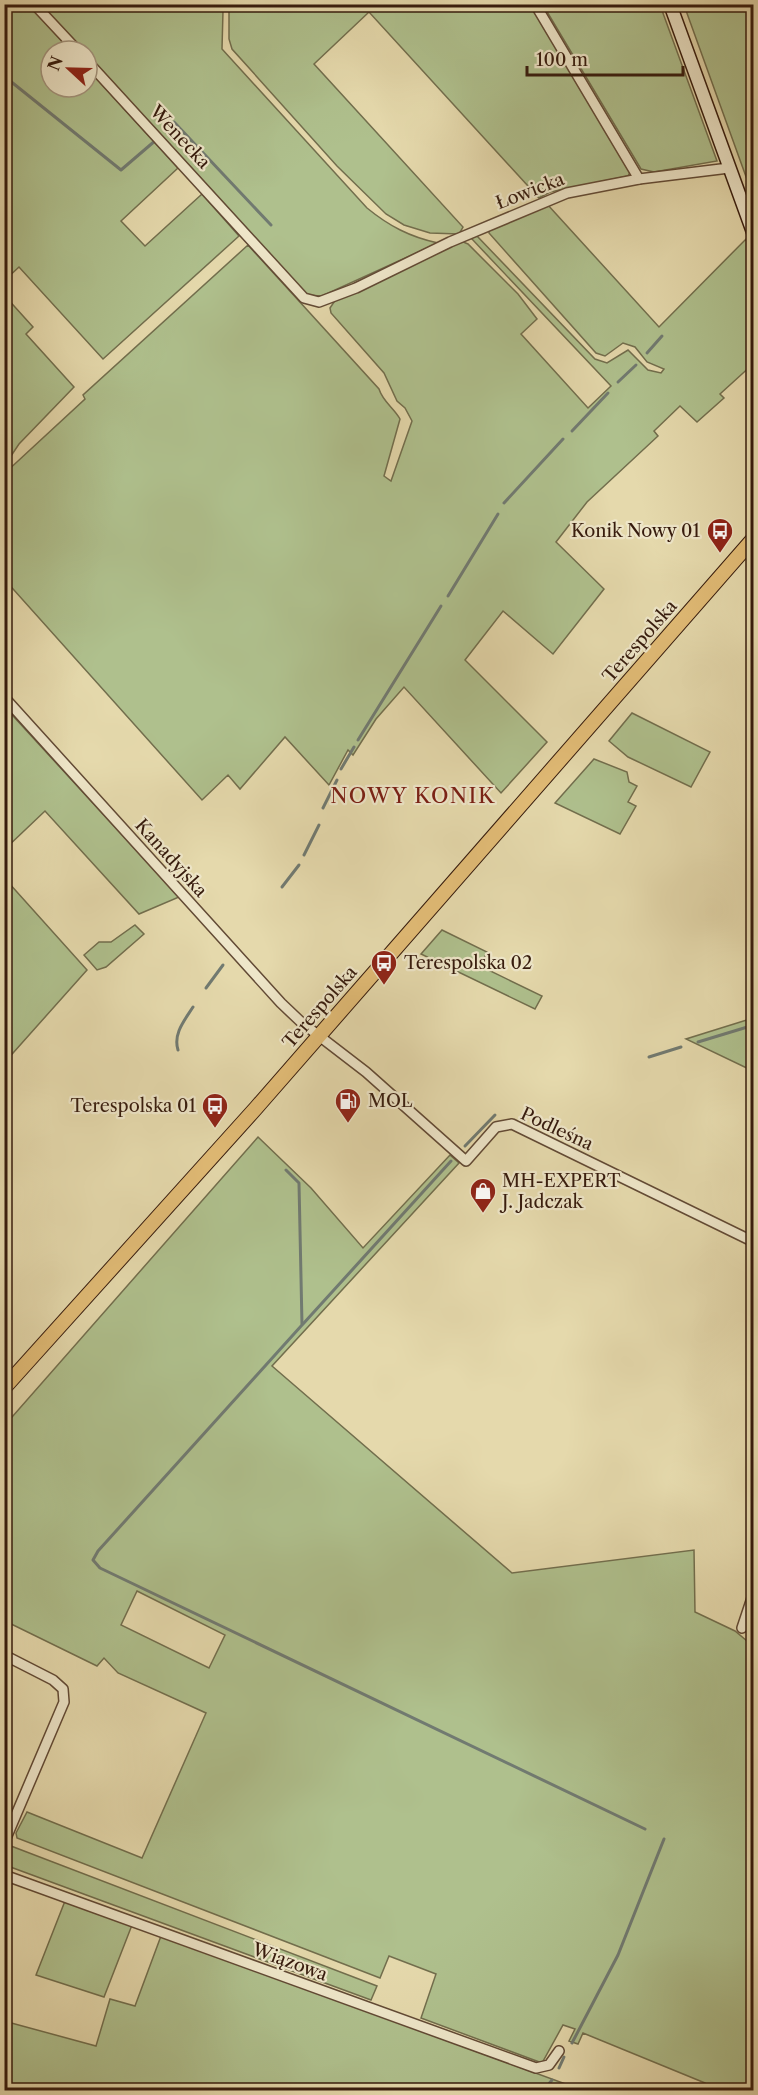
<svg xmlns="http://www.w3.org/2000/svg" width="758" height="2095" viewBox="0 0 758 2095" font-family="'Libre Caslon Text',serif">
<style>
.green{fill:#afc08d;stroke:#726e4d;stroke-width:1.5;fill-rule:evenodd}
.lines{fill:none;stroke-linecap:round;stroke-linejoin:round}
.stream{stroke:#717a71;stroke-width:3}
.street-casing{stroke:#624a35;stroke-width:12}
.secondary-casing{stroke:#361b0d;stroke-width:15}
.primary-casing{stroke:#361b0d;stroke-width:16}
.street{stroke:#eee6c9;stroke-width:9}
.secondary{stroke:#eee6c9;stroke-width:12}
.primary{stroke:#e2bc76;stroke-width:14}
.labels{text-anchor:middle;stroke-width:4.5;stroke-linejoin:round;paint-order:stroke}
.street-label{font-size:18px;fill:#361b0d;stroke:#eee6c9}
.poi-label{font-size:18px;fill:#361b0d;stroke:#eee6c9;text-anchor:start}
.quarter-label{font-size:21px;letter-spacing:1.5px;fill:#7a1f14;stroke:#eee6c9}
</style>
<rect width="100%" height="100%" fill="#e5d9ac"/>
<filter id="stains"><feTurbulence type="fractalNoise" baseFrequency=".00333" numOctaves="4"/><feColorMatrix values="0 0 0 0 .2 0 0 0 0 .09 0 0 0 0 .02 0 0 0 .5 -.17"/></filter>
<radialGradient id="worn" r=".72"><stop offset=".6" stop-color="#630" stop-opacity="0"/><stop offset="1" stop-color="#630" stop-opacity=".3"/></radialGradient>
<g class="green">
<polygon points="5,5 29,5 71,51 51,51 51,87 87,87 87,68 178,168 121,221 145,246 202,194 239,236 103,359 19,267 5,280"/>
<path d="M39,5H221L223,11L222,49L367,208C389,226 410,237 438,243L322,296L305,295L87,57V51H82Z"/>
<polygon points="229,5 530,5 631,171 628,176 550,192 539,198 369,12 314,64 463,227 459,234 430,233 404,225 386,214 337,166 232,49 229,39"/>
<polygon points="543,5 660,5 717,161 654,172 641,169"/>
<polygon points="684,5 753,5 753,196"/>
<path d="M547,204L659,327L746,239L753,257V364L720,394L724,398L697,422L680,406L654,431L658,436L587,502L556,542L604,589L553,654L503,611L465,660L547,742L501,793L404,687L376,719L353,755L348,750L329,785L285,737L240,789L228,775L202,800L5,580V473L85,399L83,395L248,245L379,389C383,402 394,408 400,419L384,476L391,481L412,421L405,408L397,401L384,373L331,313L330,308L336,299L461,241L468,244L518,294L537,319L521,334L588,408L611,386L471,238L476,235L595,359L607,363L628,350L648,370L661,373L664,369L647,362L635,347L623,343L605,356L596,353L489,233V229Z"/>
<polygon points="5,296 33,327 26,334 74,387 19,444 5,465"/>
<polygon points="5,707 14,717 179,897 139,914 45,811 5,849"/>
<polygon points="632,713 710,752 691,787 628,757 609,741"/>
<polygon points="594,759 627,772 629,782 637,786 628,802 636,806 620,834 555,803"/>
<polygon points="8,882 87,970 5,1062 4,887"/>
<polygon points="135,925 144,934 106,967 97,970 84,955 99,942 111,942"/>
<polygon points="442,930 487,952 480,966 542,996 535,1009 421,954"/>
<polygon points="753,1018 753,1071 686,1039"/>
<path d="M258,1137L311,1188L363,1248L450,1155L459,1163L272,1366L512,1573L694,1550L695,1612L735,1631L753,1646V2090H702L705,2083L583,2033L578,2044L569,2041L575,2029L563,2025L542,2063L421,2018L436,1974L389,1956L380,1978L17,1838L16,1833L27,1812L142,1858L206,1713L118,1673L104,1658L97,1666L5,1621V1425ZM137,1591L225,1635L209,1668L121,1625Z"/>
<polygon points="11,1846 377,1986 371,2000 5,1865"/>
<polygon points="65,1901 132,1925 104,1997 36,1975"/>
<polygon points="161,1936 582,2090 5,2090 4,2021 96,2046 110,1999 135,2006"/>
</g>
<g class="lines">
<g class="stream">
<polyline points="4,76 121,170 156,140"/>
<polyline points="167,130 174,122 271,225"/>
<polyline points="647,353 662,336"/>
<polyline points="618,382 636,365"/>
<polyline points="572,431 608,393"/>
<polyline points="504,503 563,439"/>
<polyline points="448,596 498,514"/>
<polyline points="358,740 441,606"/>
<polyline points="341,769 354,747"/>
<polyline points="323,808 337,780"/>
<polyline points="304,855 319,825"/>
<polyline points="282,887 299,865"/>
<polyline points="206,988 223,965"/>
<polyline points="698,1042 754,1025"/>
<path d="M178,1050C173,1034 184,1021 193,1007"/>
<polyline points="649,1057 681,1047"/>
<polyline points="465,1146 495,1115"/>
<polyline points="286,1170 299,1183 302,1325 98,1551 93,1560 100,1568 645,1829"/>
<polyline points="303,1324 451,1161"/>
<polyline points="572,2043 618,1955 664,1839"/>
<polyline points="559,2068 564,2057"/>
<polyline points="544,2090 552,2080"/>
</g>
<g class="street-casing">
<g id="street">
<polyline points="34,4 78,51"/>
<polyline points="535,4 639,179"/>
<polyline points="87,61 304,298 319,302 356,288 450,242 567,193 639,179 729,168"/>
<polyline points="4,697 281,1003 301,1022 366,1072 466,1161 496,1127 512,1124 754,1242"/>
<polyline points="742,1628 754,1592"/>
<polyline points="4,1655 53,1680 63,1689 64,1702 4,1843"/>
<polyline points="4,1875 536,2068 549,2065 559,2051"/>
</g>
</g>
<g class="secondary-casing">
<polyline id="secondary" points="670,4 754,235"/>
</g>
<g class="primary-casing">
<polyline id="primary" points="4,1388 256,1108 754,538"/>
</g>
<use href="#street" class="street"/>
<use href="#secondary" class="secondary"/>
<use href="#primary" class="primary"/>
</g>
<defs>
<g id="bus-pin" transform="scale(1.35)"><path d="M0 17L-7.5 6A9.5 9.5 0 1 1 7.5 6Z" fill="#8f2418" stroke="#eee6c9"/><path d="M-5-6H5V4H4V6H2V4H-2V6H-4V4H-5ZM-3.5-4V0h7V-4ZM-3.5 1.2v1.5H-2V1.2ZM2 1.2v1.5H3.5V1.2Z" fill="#fff"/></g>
<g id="fuel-pin" transform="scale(1.35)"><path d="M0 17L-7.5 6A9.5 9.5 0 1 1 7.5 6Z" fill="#8f2418" stroke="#eee6c9"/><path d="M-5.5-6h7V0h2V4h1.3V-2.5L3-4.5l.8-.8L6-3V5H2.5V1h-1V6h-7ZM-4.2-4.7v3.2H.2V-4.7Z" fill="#fff"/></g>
<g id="shop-pin" transform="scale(1.35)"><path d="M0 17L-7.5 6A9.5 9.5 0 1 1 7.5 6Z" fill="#8f2418" stroke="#eee6c9"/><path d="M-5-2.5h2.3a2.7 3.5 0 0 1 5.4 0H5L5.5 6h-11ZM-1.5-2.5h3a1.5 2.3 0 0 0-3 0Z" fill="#fff"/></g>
</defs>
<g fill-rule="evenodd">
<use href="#bus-pin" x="720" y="531"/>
<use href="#bus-pin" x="384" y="963"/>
<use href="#fuel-pin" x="348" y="1101"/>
<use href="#bus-pin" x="215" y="1106"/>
<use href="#shop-pin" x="483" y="1191"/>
</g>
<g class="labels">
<g class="street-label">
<text transform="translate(180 137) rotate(47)" y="6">Wenecka</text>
<text transform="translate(530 191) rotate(-21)" y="6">Łowicka</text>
<text transform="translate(640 641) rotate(-49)" y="6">Terespolska</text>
<text transform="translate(171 858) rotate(48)" y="6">Kanadyjska</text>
<text transform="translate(320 1007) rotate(-49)" y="6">Terespolska</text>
<text transform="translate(557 1129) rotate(25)" y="6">Podleśna</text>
<text transform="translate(290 1962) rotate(20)" y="6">Wiązowa</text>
</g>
<g class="poi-label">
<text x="700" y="537" text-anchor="end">Konik Nowy 01</text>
<text x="404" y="969">Terespolska 02</text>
<text x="368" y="1107">MOL</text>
<text x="196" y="1112" text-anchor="end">Terespolska 01</text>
<text x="502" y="1187">MH-EXPERT<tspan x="502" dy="21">J. Jadczak</tspan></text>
</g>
<g class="quarter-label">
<text x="413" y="803">NOWY KONIK</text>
</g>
</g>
<rect width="758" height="2095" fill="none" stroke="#e5d9ac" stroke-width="24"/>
<rect x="6" y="6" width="746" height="2083" fill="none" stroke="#361b0d" stroke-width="3"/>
<rect x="12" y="12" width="734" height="2071" fill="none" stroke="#361b0d" stroke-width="1.5"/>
<g transform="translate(69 69) rotate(292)"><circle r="28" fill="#eee6c9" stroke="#a4957e" stroke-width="1.5"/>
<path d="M0-4.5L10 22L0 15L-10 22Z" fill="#8f2418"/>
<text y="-9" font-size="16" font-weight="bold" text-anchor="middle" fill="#361b0d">N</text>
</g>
<path d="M527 66v9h156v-9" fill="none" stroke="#361b0d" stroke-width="3"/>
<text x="536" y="66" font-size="18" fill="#361b0d" stroke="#eee6c9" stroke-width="4.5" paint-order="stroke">100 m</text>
<rect width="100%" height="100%" filter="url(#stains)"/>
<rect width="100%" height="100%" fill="url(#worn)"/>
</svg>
